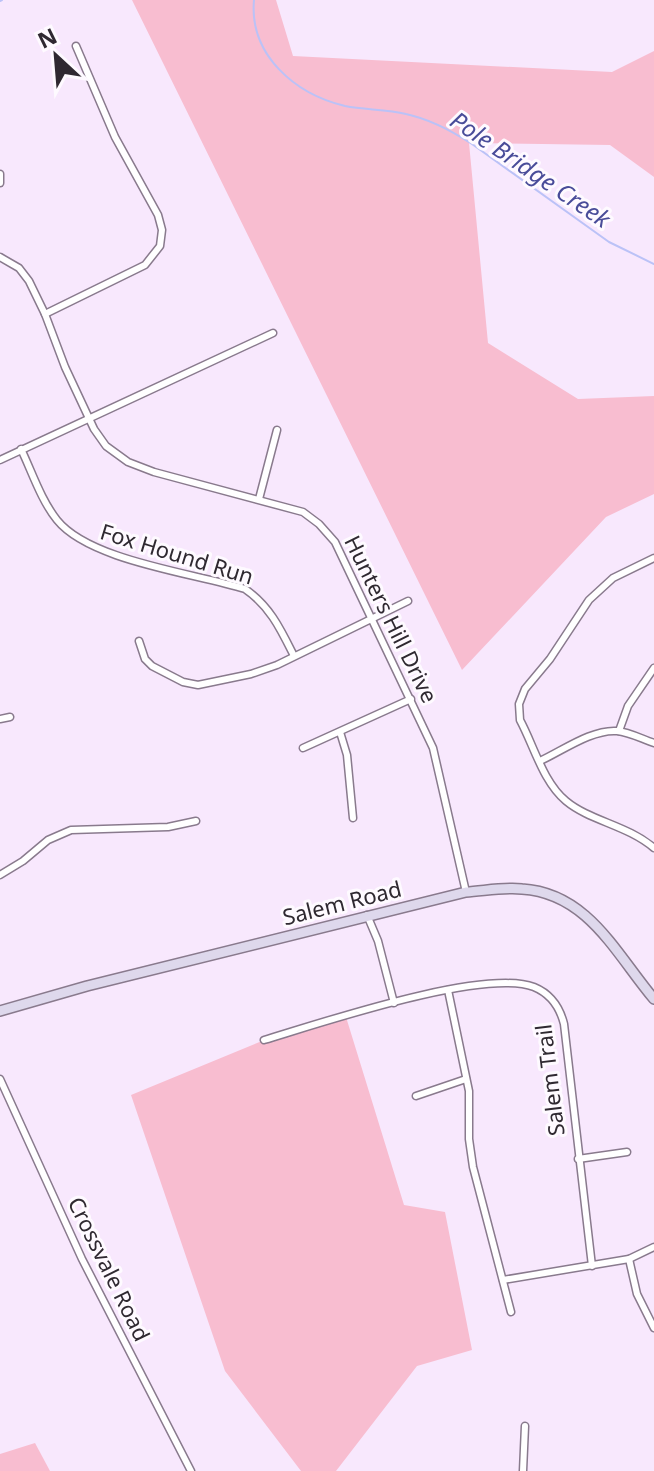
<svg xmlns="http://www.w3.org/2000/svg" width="654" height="1471" viewBox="0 0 654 1471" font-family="'Noto Sans',sans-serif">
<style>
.green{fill:#f8bdd0}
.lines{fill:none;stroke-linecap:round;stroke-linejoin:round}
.stream{stroke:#bbc2f7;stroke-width:2}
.street-casing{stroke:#897a8d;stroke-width:9}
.secondary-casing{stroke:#897a8d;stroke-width:12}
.street{stroke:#fff;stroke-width:6}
.secondary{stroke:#ded8ec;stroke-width:9}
.labels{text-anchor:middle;stroke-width:6;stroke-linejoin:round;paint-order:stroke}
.street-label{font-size:22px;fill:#2f2931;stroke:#fefaff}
.water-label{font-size:24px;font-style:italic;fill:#494c99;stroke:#fefaff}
</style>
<rect width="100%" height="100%" fill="#f8e8fd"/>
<g class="green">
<polygon points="132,0 276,0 293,56 612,72 654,51 654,177 610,145 469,143 488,343 578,399 654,396 654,494 606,517 462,670"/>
<polygon points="346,1017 404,1205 445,1212 472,1350 417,1366 336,1471 301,1471 225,1371 131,1095 262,1041"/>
<polygon points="35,1443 50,1471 0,1471 0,1454"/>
</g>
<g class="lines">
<g class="stream">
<path d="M254,0C249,55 295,94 345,106C365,110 386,109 406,114C429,119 452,131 472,144L609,242L654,264"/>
<polyline points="0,1 2,0"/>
</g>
<g class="street-casing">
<g id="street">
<polyline points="0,174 0,183"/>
<polyline points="0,257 19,268 29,281 45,314 65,367 94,429 106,446 128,462 154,472 303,512 319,524 335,542 433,748 466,892"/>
<polyline points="45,314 145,265 160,246 162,230 158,215 115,137 76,46"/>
<path d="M21,449C32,472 41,500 57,520C90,561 194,573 245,589C270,606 281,630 294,656"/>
<polyline points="0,460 273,333"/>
<polyline points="259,499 277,430"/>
<path d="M654,558L613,578L589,600L550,659L525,689L519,704L520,720C534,746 543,782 566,801C590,821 627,825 654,848"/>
<polyline points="139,641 145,659 152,666 183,682 198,685 251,674 277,665 408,601"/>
<polyline points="0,719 10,717"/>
<polyline points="619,731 628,706 654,668"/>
<polyline points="340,732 347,755 353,818"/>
<polyline points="303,748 411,699"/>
<path d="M540,761C562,751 592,729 617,731C629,732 642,739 654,743"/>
<polyline points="0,875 23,861 48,840 71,830 168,827 196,821"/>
<polyline points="367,915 378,941 394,1003"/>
<polyline points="448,990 469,1091 469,1139 473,1167 511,1312"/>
<path d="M264,1040C321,1023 483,968 534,987C551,994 560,1008 564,1024L592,1266"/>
<polyline points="0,1079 82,1259 191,1471"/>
<polyline points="416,1096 466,1079"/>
<polyline points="578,1159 627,1152"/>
<polyline points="629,1259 637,1294 654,1328"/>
<polyline points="503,1280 629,1259 654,1247"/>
<polyline points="523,1471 525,1426"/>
</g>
</g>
<g class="secondary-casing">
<path id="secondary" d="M0,1011L87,986L466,892C484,891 504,887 522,889C588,893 616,954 654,999"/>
</g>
<use href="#street" class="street"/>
<use href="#secondary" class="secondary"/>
</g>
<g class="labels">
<g class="street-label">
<text transform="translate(177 554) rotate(17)" y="8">Fox Hound Run</text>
<text transform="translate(391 619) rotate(64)" y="8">Hunters Hill Drive</text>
<text transform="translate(342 903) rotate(-14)" y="8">Salem Road</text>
<text transform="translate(550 1080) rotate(-97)" y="8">Salem Trail</text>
<text transform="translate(109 1269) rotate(64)" y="8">Crossvale Road</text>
</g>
<g class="water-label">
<text transform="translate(530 170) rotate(34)" y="8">Pole Bridge Creek</text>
</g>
</g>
<g transform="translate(56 56) rotate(334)" stroke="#fefaff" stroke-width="6" paint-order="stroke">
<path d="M0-6L14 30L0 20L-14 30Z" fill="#2f2931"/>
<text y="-12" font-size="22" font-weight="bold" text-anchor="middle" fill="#2f2931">N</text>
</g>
</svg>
